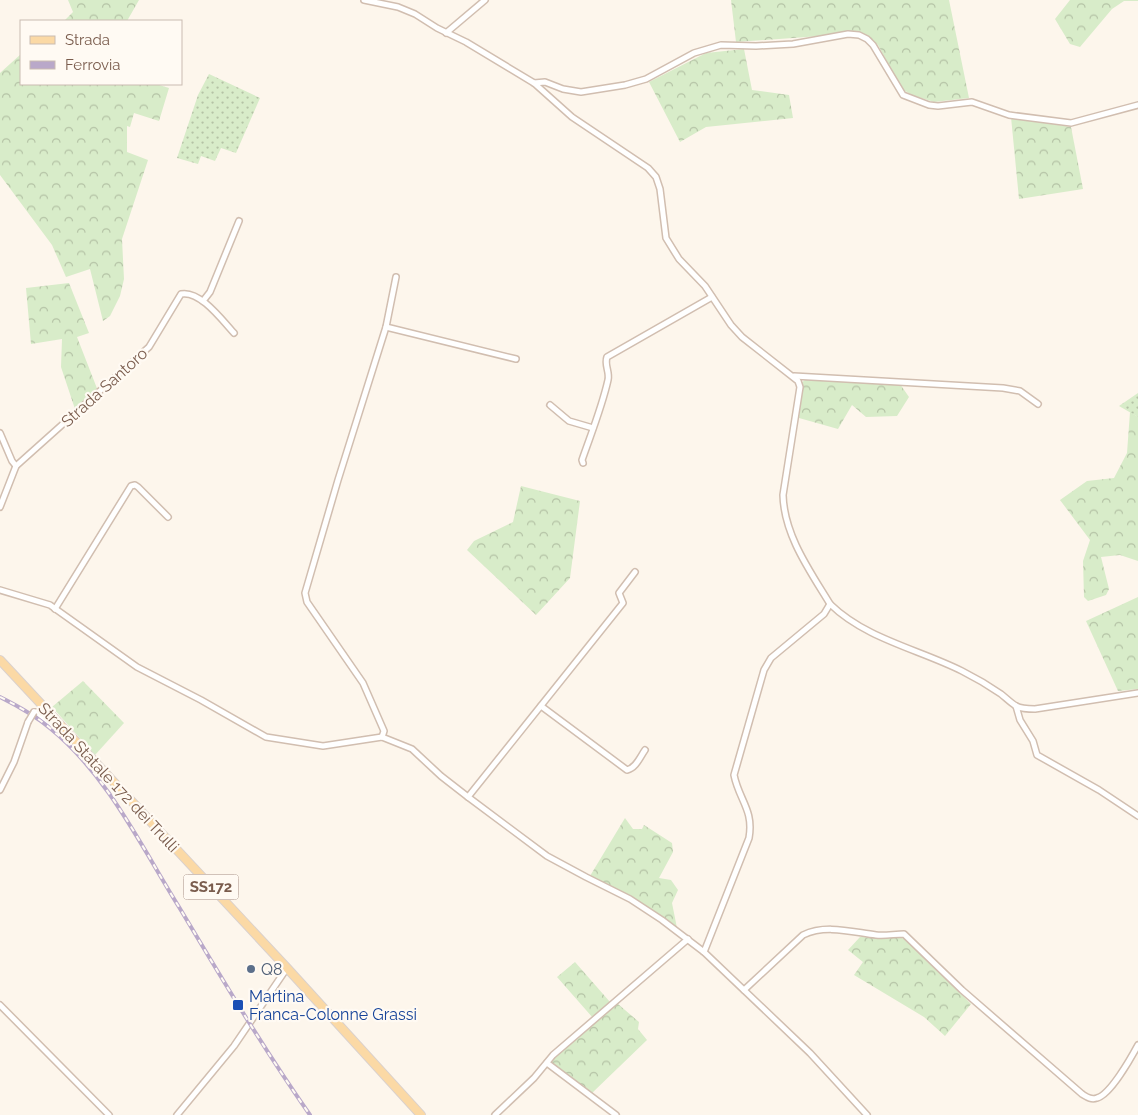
<svg xmlns="http://www.w3.org/2000/svg" width="1138" height="1115" viewBox="0 0 1138 1115" font-family="Raleway,sans-serif">
<style>
.grass{fill:url(#grass-dots)}
.forest{fill:url(#forest-crowns)}
.lines{fill:none;stroke-linecap:round;stroke-linejoin:round}
.street-casing{stroke:#d1beb0;stroke-width:8}
.primary-casing{stroke:#dad1cd;stroke-width:10}
.street{stroke:#fff;stroke-width:5}
.primary{stroke:#fbd9a5;stroke-width:8}
.rail-casing{stroke:#b9a8c9;stroke-width:4}
.rail{stroke:#fffaf3;stroke-width:2;stroke-dasharray:5.5;stroke-linecap:butt}
.street-bridge-casing{stroke:#d1beb0;stroke-width:8;stroke-linecap:butt}
.street-bridge{stroke:#fff;stroke-width:5}
.service-dot{fill:#5c6f8a;stroke:#fffaf3;stroke-width:2}
.transit-dot{fill:#1a4fb4;stroke:#fffaf3;stroke-width:2}
.labels{text-anchor:middle;stroke-width:4.5;stroke-linejoin:round;paint-order:stroke}
.shield{fill:#fffaf3;stroke:#a28b7f;stroke-width:1}
.shield-label{font-size:15px;font-weight:bold;fill:#7a5c4d}
.street-label{font-size:16px;fill:#7a5c4d;stroke:#fffaf3}
.service-label{font-size:16px;fill:#4e5e75;stroke:#fffaf3;text-anchor:start}
.transit-label{font-size:16px;fill:#164399;stroke:#fffaf3;text-anchor:start}
</style>
<defs>
<pattern id="grass-dots" width="8" height="8" patternUnits="userSpaceOnUse" patternTransform="scale(1.25)"><rect width="8" height="8" fill="#d8ecc9"/><path d="M2 2h.1M6 6h.1" fill="none" stroke="#b4c2a5" stroke-width="1.8" stroke-linecap="round"/></pattern>
<pattern id="forest-crowns" width="20" height="18" patternUnits="userSpaceOnUse" patternTransform="scale(1.25)"><rect width="20" height="18" fill="#d8ecc9"/><path d="M2 6a3 3 0 1 1 6 0M12 15a3 3 0 1 1 6 0" fill="none" stroke="#b4c2a5"/></pattern>
</defs>
<rect width="100%" height="100%" fill="#fdf6ec"/>
<g class="grass">
<polygon points="209,74 260,98 236,153 221,148 215,161 201,156 198,164 177,158 198,95"/>
<polygon points="1138,393 1138,417 1119,406"/>
</g>
<g class="forest">
<polygon points="68,0 139,0 127,21 64,21 73,12"/>
<polygon points="731,0 949,0 969,98 934,102 912,95 902,89 878,45 861,33 736,42"/>
<polygon points="1070,0 1138,0 1138,1 1124,1 1112,9 1080,47 1070,44 1055,19"/>
<polygon points="744,49 752,90 789,95 793,118 706,127 680,142 649,82 706,53"/>
<polygon points="21,54 21,84 156,84 169,88 159,121 134,113 130,127 127,126 127,152 148,160 122,239 124,279 120,296 110,316 103,321 90,269 66,277 52,245 0,175 0,73"/>
<polygon points="1011,117 1071,127 1083,189 1019,199"/>
<polygon points="69,283 89,333 77,337 98,391 76,412 61,367 62,339 31,344 26,288"/>
<polygon points="805,380 900,384 909,397 897,416 866,417 852,405 838,429 799,418 801,383"/>
<polygon points="1130,412 1138,417 1138,561 1120,555 1101,557 1109,589 1106,595 1088,601 1084,597 1083,561 1090,540 1060,500 1087,481 1114,478 1127,453"/>
<polygon points="521,486 580,501 570,578 536,615 467,550 474,541 513,522"/>
<polygon points="1138,597 1138,689 1118,691 1086,621"/>
<polygon points="83,681 124,723 95,755 52,707"/>
<polygon points="625,818 633,829 642,829 644,825 672,843 673,852 659,878 671,880 678,890 672,903 677,928 590,876"/>
<polygon points="860,937 902,938 911,943 971,1004 945,1036 924,1017 854,975 863,962 848,950"/>
<polygon points="575,962 610,1002 618,1004 639,1022 638,1029 647,1040 591,1094 551,1062 593,1018 557,977"/>
</g>
<g class="lines">
<g class="street-casing">
<g id="street">
<path d="M364,0L398,7L415,14L437,28L466,42L534,83L572,117L648,168L656,177L660,189L666,238L679,259L705,286L731,325L742,337L798,381L800,387L783,495C784,535 810,571 830,604C866,639 918,649 962,671C976,678 988,685 1001,694C1006,698 1011,703 1016,706C1021,709 1029,709 1035,709L1138,693"/>
<polyline points="446,33 485,0"/>
<polyline points="534,83 545,82 563,89 581,92 625,85 646,79 694,53 721,45 756,46 793,44 848,34 859,35 867,39 873,45 903,95 929,105 938,106 972,102 1009,115 1071,123 1138,105"/>
<polyline points="203,301 210,292 239,221"/>
<polyline points="386,327 516,359"/>
<polyline points="794,376 1003,388 1020,391 1038,404"/>
<polyline points="550,405 569,421 593,428"/>
<polyline points="0,433 12,461 16,466"/>
<path d="M583,463L582,460C591,434 602,407 608,380C610,372 604,365 607,357L712,297"/>
<path d="M0,507L16,466L149,347L181,294C200,290 222,320 234,333"/>
<polyline points="0,590 50,605 137,667 201,700 266,737 323,746 382,737 412,749 441,776 468,797 547,856 586,877 630,899 662,920 704,952 810,1053 867,1115"/>
<polyline points="55,609 131,486 135,485 138,487 168,517"/>
<path d="M541,706L627,770C636,768 640,757 645,750"/>
<polyline points="1016,706 1020,720 1033,741 1037,755 1099,790 1138,816"/>
<polyline points="34,712 37,712 56,730 67,734"/>
<polyline points="382,737 384,731 363,683 307,602 305,593 338,480 386,327 396,277"/>
<polyline points="0,790 14,762 28,722"/>
<polyline points="468,797 623,603 619,593 635,572"/>
<path d="M704,952L749,838C754,810 739,800 734,775L764,670L771,658L824,614L830,604"/>
<path d="M744,990L803,935C826,924 852,932 876,935C885,936 895,934 904,934L962,990L1082,1094C1087,1097 1091,1100 1097,1098C1110,1095 1131,1058 1138,1045"/>
<polyline points="0,1005 109,1115"/>
<polyline points="547,1063 616,1115"/>
<polyline points="177,1115 234,1046 287,968"/>
<polyline points="495,1115 534,1078 553,1055 688,939"/>
</g>
</g>
<g class="primary-casing">
<polyline id="primary" points="0,660 287,968 421,1115"/>
</g>
<use href="#street" class="street"/>
<use href="#primary" class="primary"/>
<g class="rail-casing">
<path id="rail" d="M0,697C18,706 36,716 51,729C108,776 141,846 179,907C221,977 263,1048 310,1115"/>
</g>
<use href="#rail" class="rail"/>
<g class="street-bridge-casing">
<polyline id="street-bridge" points="28,722 34,712"/>
</g>
<use href="#street-bridge" class="street-bridge"/>
</g>
<circle class="service-dot" cx="251" cy="969" r="5"/>
<rect class="transit-dot" x="232" y="999" width="12" height="12" rx="2.5"/>
<g class="labels">
<rect class="shield" x="183.5" y="874.5" width="55" height="25" rx="4"/>
<g class="shield-label">
<text x="211" y="892">SS172</text>
</g>
<g class="street-label">
<text transform="translate(104 387) rotate(-42)" y="6">Strada Santoro</text>
<text transform="translate(109 777) rotate(47)" y="6">Strada Statale 172 dei Trulli</text>
</g>
<g class="service-label">
<text x="261" y="975">Q8</text>
</g>
<g class="transit-label">
<text x="249" y="1002">Martina<tspan x="249" dy="18">Franca-Colonne Grassi</tspan></text>
</g>
</g>
<rect x="20" y="20" width="162" height="65" fill="#fffaf3" stroke="#cabbb1"/>
<rect x="30" y="36" width="25" height="8" fill="#fbd9a5" stroke="#cabbb1"/>
<text x="65" y="45" font-size="15" fill="#7a5c4d">Strada</text>
<rect x="30" y="61" width="25" height="8" fill="#b9a8c9" stroke="#cabbb1"/>
<text x="65" y="70" font-size="15" fill="#7a5c4d">Ferrovia</text>
</svg>
